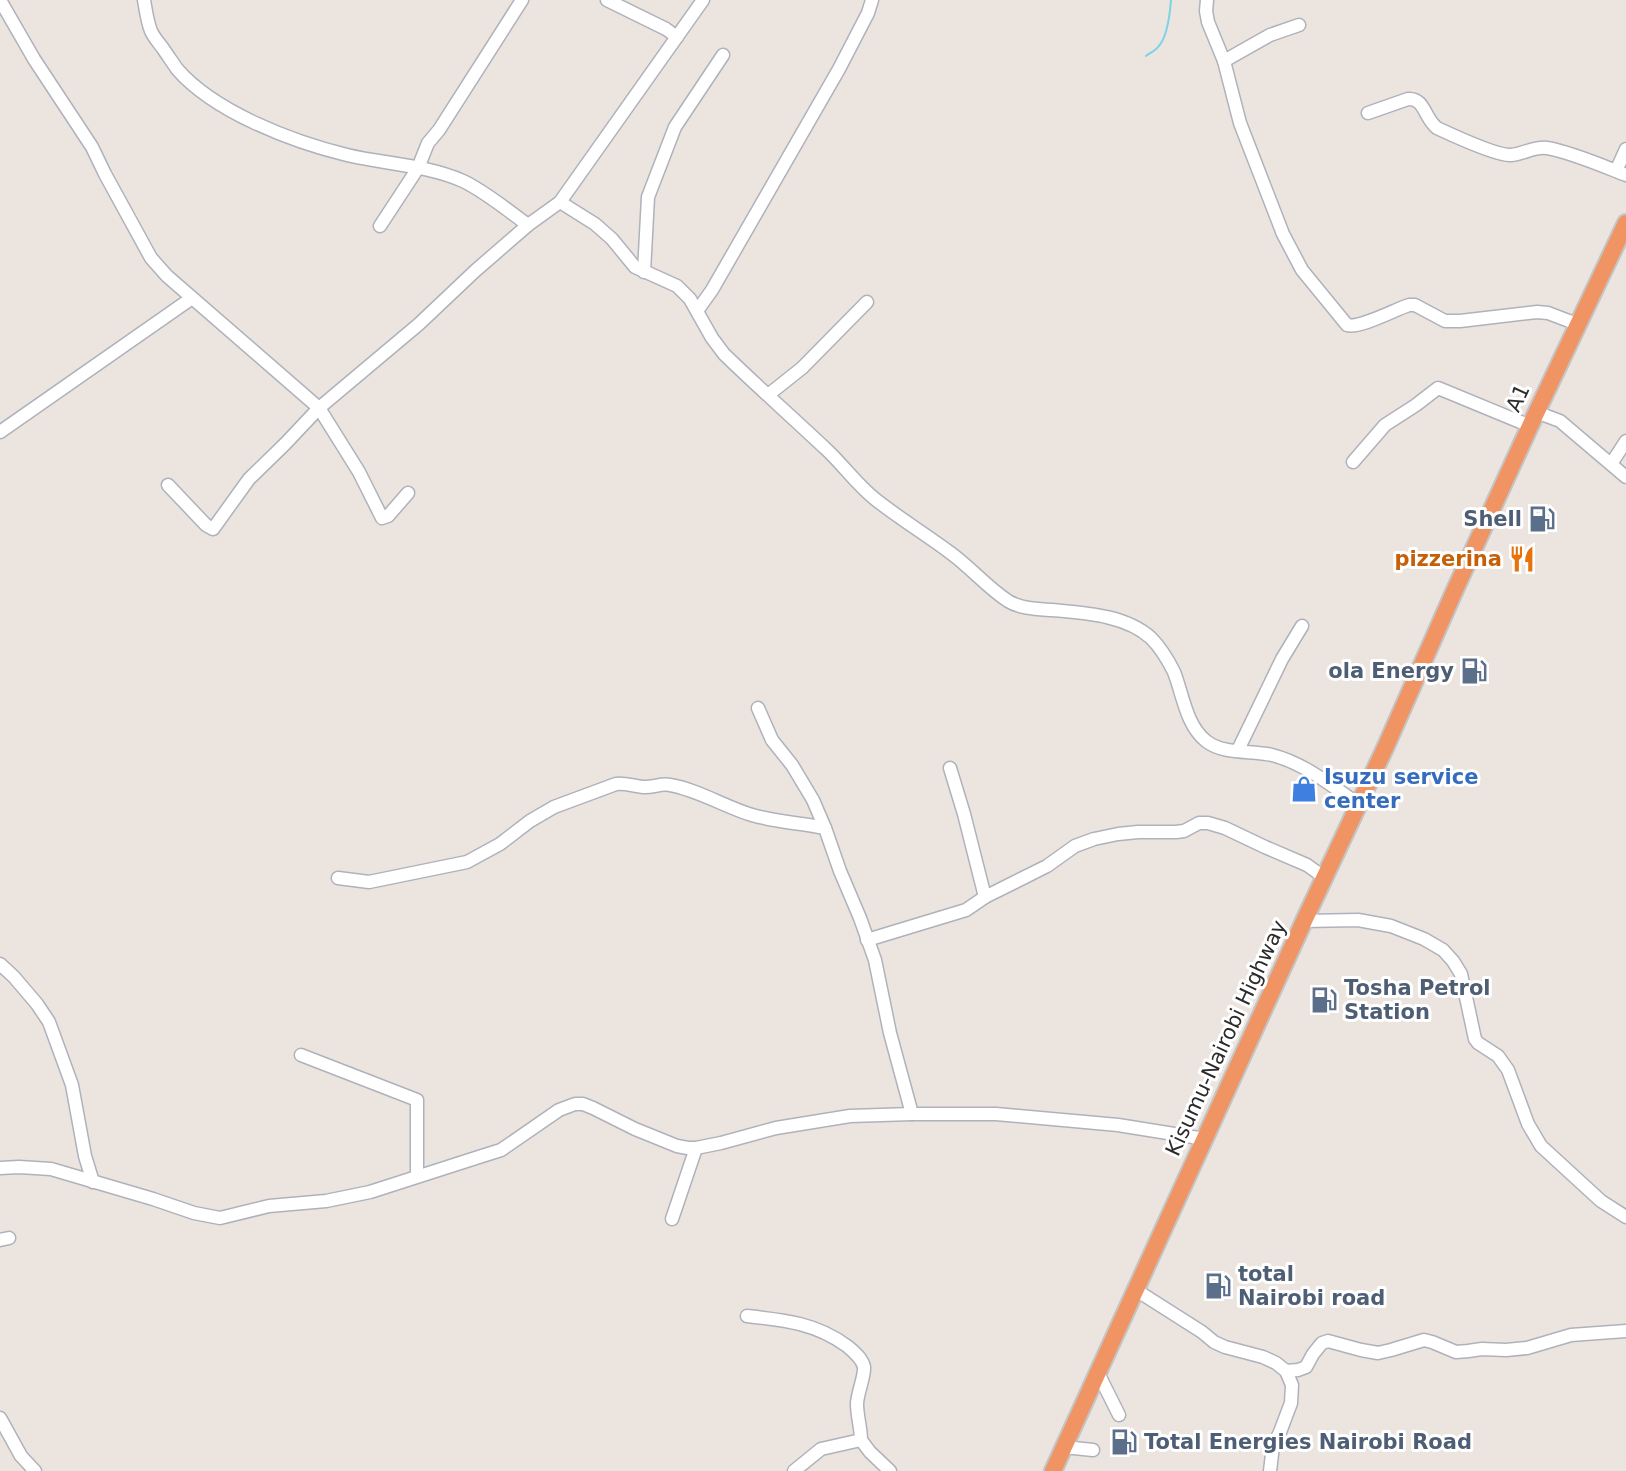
<svg xmlns="http://www.w3.org/2000/svg" width="1626" height="1471" viewBox="0 0 1626 1471" font-family="'DejaVu Sans',sans-serif">
<style>
.lines{fill:none;stroke-linecap:round;stroke-linejoin:round}
.stream{stroke:#7bd3e5;stroke-width:2}
.minor-casing{stroke:#afb2bb;stroke-width:15}
.highway-casing{stroke:#c4c4c4;stroke-width:20}
.minor{stroke:#fff;stroke-width:12}
.highway{stroke:#f19464;stroke-width:16}
.labels{text-anchor:middle;stroke-width:6;stroke-linejoin:round;paint-order:stroke}
.street-label{font-size:21px;fill:#2b2b2b;stroke:#fff}
.service-label{font-size:21px;font-weight:bold;fill:#4e5e75;stroke:#fff;text-anchor:start}
.food-label{font-size:21px;font-weight:bold;fill:#c56008;stroke:#fff;text-anchor:end}
.shop-label{font-size:21px;font-weight:bold;fill:#366cbe;stroke:#fff;text-anchor:start}
</style>
<rect width="100%" height="100%" fill="#ece5df"/>
<g class="lines">
<path class="stream" d="M1146,56C1150,53 1155,51 1158,47C1167,38 1170,13 1171,0"/>
<g class="minor-casing">
<g id="minor">
<polyline points="0,0 34,59 92,147 105,174 151,258 167,276 319,408 359,472 382,518 388,516 408,493"/>
<path d="M144,0C146,11 147,21 151,31C154,38 160,44 164,50C168,56 173,63 177,69C214,112 293,142 347,155C385,164 427,165 463,181C486,192 507,210 528,225"/>
<polyline points="607,0 666,29 677,37"/>
<path d="M1207,0L1206,11L1208,22L1224,61L1240,123L1283,234L1302,270L1347,325C1359,329 1394,310 1409,305H1415L1445,321H1460L1537,312L1548,313L1577,324"/>
<polyline points="1224,61 1270,35 1299,25"/>
<path d="M1368,113L1408,99C1425,98 1424,118 1437,128C1452,135 1497,156 1511,155C1524,154 1534,146 1547,148C1571,152 1603,166 1626,175"/>
<polyline points="1616,171 1626,149"/>
<path d="M560,202L595,224L612,239L635,267L677,286L690,299L712,338L724,354C758,387 793,418 827,450C844,466 857,485 875,499C900,519 927,535 952,554C972,569 988,588 1008,601C1021,609 1038,609 1052,610C1085,613 1126,615 1151,638C1160,647 1168,660 1174,672C1183,695 1186,725 1206,741C1224,755 1251,750 1272,755C1304,763 1332,786 1358,804"/>
<polyline points="380,226 418,168 428,143 439,130 522,0"/>
<polyline points="644,272 648,197 675,127 723,55"/>
<polyline points="697,311 712,290 839,69 868,13 872,0"/>
<polyline points="768,395 802,368 867,302"/>
<polyline points="1536,412 1560,421 1626,477"/>
<polyline points="0,432 192,298"/>
<polyline points="1353,462 1385,425 1416,405 1438,388 1530,426"/>
<polyline points="1611,464 1626,441"/>
<polyline points="168,485 206,525 213,529 249,479 285,444 319,408 419,324 475,271 528,225 560,202 703,0"/>
<polyline points="758,708 772,740 792,765 813,800 825,828 840,871 860,918 875,960 890,1033 912,1114"/>
<polyline points="1238,750 1282,659 1302,626"/>
<polyline points="950,768 964,814 985,897"/>
<path d="M338,878L369,882L467,862L500,844L530,821L554,807L616,784C626,783 633,786 643,787C652,788 661,783 670,785C699,790 725,807 752,815C776,822 801,823 825,828"/>
<polyline points="1304,921 1358,920 1391,926 1424,939 1443,950 1453,961 1461,974 1475,1039 1478,1043 1498,1056 1508,1070 1528,1124 1541,1146 1601,1201 1626,1217"/>
<polyline points="867,940 966,910 985,897 1047,866 1075,846 1094,839 1118,834 1138,832 1176,832 1184,831 1199,823 1208,823 1225,828 1265,847 1307,865 1325,878"/>
<polyline points="0,964 14,977 37,1004 49,1022 72,1085 85,1156 93,1182"/>
<polyline points="301,1055 417,1100 417,1176"/>
<polyline points="0,1168 19,1167 51,1169 153,1199 194,1213 220,1218 269,1206 326,1201 370,1192 482,1156 501,1150 559,1110 575,1104 583,1104 593,1108 635,1129 677,1146 688,1148 696,1148 721,1143 776,1128 850,1116 912,1114 996,1114 1118,1125 1205,1139"/>
<polyline points="672,1219 696,1148"/>
<polyline points="0,1240 9,1238"/>
<polyline points="1136,1290 1202,1332 1214,1342 1225,1347 1263,1357 1276,1363 1286,1371 1292,1385 1291,1403 1280,1432 1273,1446 1270,1471"/>
<path d="M747,1316C784,1320 816,1323 847,1346C853,1351 862,1358 864,1367C865,1376 857,1394 857,1404C857,1416 861,1428 861,1440L870,1452L890,1471"/>
<polyline points="1286,1371 1298,1370 1306,1367 1313,1354 1322,1343 1328,1341 1361,1350 1378,1353 1391,1350 1424,1340 1432,1342 1456,1352 1468,1351 1482,1349 1506,1350 1527,1348 1571,1335 1626,1331"/>
<polyline points="1098,1373 1119,1415"/>
<polyline points="0,1418 21,1456 35,1471"/>
<polyline points="1064,1447 1093,1450"/>
<polyline points="794,1471 821,1449 861,1440"/>
</g>
</g>
<g class="highway-casing">
<polyline id="highway" points="1053,1471 1304,921 1386,746 1454,592 1530,426 1626,223"/>
</g>
<use href="#minor" class="minor"/>
<use href="#highway" class="highway"/>
</g>
<defs>
<g id="fuel-bare" transform="scale(2.07)"><path d="M-5.5-6h7V0h2V4h1.3V-2.5L3-4.5l.8-.8L6-3V5H2.5V1h-1V6h-7ZM-4.2-4.7v3.2H.2V-4.7Z" fill="#5c6f8a" stroke="#fff" stroke-width="2.5" paint-order="stroke"/></g>
<g id="restaurant-bare" transform="scale(2.07)"><path d="M-5-6h1v4h1v-4h1v4h1v-4h1v5L-1.5 .5V6h-2V.5L-5-1ZM5-6V6H3V1.5H1.5Q1.5-4 5-6Z" fill="#e8710a" stroke="#fff" stroke-width="2.5" paint-order="stroke"/></g>
<g id="shop-bare" transform="scale(2.07)"><path d="M-5-2.5h2.3a2.7 3.5 0 0 1 5.4 0H5L5.5 6h-11ZM-1.5-2.5h3a1.5 2.3 0 0 0-3 0Z" fill="#3f7fe0" stroke="#fff" stroke-width="2.5" paint-order="stroke"/></g>
</defs>
<g fill-rule="evenodd">
<use href="#fuel-bare" x="1542" y="519"/>
<use href="#restaurant-bare" x="1522" y="559"/>
<use href="#fuel-bare" x="1474" y="671"/>
<use href="#shop-bare" x="1304" y="789"/>
<use href="#fuel-bare" x="1324" y="1000"/>
<use href="#fuel-bare" x="1218" y="1286"/>
<use href="#fuel-bare" x="1124" y="1442"/>
</g>
<g class="labels">
<g class="street-label">
<text transform="translate(1518 398) rotate(-65)" y="7">A1</text>
<text transform="translate(1226 1038) rotate(-65)" y="7">Kisumu-Nairobi Highway</text>
</g>
<g class="service-label">
<text x="1522" y="526" text-anchor="end">Shell</text>
<text x="1454" y="678" text-anchor="end">ola Energy</text>
<text x="1344" y="995">Tosha Petrol<tspan x="1344" dy="24">Station</tspan></text>
<text x="1238" y="1281">total<tspan x="1238" dy="24">Nairobi road</tspan></text>
<text x="1144" y="1449">Total Energies Nairobi Road</text>
</g>
<g class="food-label">
<text x="1502" y="566">pizzerina</text>
</g>
<g class="shop-label">
<text x="1324" y="784">Isuzu service<tspan x="1324" dy="24">center</tspan></text>
</g>
</g>
</svg>
